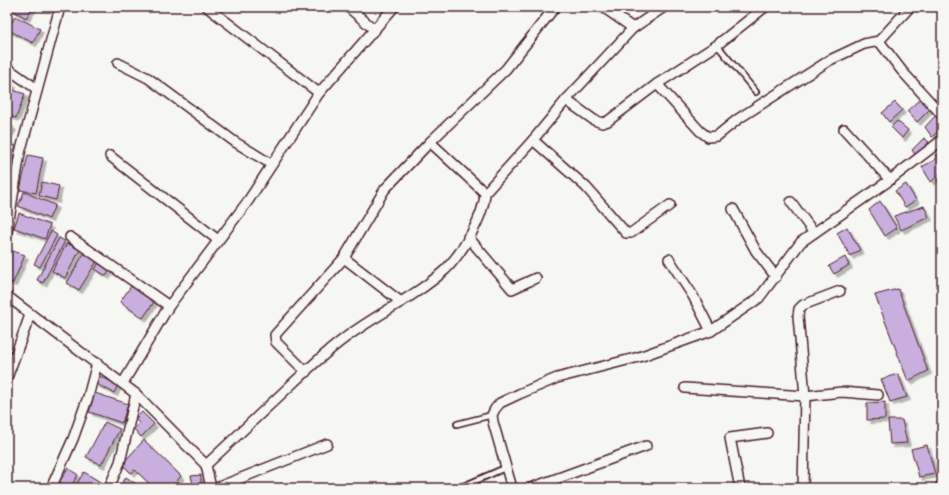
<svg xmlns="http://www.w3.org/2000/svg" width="949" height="495" viewBox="0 0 949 495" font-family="Pangolin,sans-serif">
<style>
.building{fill:#c8afde;stroke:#4a1f2b;filter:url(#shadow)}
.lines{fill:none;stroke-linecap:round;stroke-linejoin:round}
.service-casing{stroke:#4a1f2b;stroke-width:8}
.minor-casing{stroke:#4a1f2b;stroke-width:12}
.service{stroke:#f6f6f2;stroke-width:4.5}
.minor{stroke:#f6f6f2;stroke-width:9}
</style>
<defs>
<filter id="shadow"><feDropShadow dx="3.5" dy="3.5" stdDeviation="0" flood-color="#0004"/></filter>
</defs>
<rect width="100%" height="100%" fill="#f6f6f2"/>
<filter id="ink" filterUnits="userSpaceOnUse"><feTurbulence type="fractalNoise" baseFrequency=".025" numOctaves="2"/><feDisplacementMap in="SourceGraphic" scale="8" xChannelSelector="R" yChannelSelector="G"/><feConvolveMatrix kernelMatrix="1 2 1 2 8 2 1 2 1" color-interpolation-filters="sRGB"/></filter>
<g filter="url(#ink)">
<g class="building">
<polygon points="14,7 33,7 26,18 12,10"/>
<polygon points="15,16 40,29 33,43 8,30"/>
<polygon points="7,82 13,84 9,95 7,95"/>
<polygon points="13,90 25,94 16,118 7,115 7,105"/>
<polygon points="920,99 930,109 917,122 907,111"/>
<polygon points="895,102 902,110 889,122 882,113"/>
<polygon points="936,115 942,123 942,127 932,137 925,127"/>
<polygon points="897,121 908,130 902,138 891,127"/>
<polygon points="7,123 13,127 7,137"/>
<polygon points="924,138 929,142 916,156 912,150"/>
<polygon points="7,141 19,148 12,159 7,156"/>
<polygon points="28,155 43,158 36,193 20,190"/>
<polygon points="935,155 939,155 942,160 942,172 931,182 922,167 936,159"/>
<polygon points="42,182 59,186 56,200 39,196"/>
<polygon points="906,184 916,200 905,207 895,191"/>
<polygon points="24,192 55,205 49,219 18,206"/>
<polygon points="880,201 897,228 885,236 869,210"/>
<polygon points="924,206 929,217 901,230 894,216"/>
<polygon points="19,213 50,225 45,239 14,228"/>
<polygon points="847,227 860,250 850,256 837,233"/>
<polygon points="51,231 57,235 40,267 34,264"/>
<polygon points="59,238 65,241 43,283 37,280"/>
<polygon points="67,243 80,250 65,278 52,271"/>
<polygon points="10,250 25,255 13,283 7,281 7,258"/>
<polygon points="84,253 97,261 79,290 67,283"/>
<polygon points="845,257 849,265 834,274 829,266"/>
<polygon points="100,261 111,269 106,276 95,269"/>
<polygon points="131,286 154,302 143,318 120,302"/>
<polygon points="898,289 928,371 908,381 875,295"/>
<polygon points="898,374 907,397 890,402 881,379"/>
<polygon points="100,376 118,385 114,393 96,384"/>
<polygon points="95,393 128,404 122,423 89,412"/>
<polygon points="885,402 885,419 867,420 867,403"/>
<polygon points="142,412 154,424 141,437 134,429 139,423 135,419"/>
<polygon points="888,420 902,420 907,443 890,444"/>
<polygon points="105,422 120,429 101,465 86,457"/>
<polygon points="144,440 181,476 177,481 180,484 176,488 154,488 135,470 131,473 122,464"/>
<polygon points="927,445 935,474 919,477 911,449"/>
<polygon points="68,468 78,475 70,488 59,482"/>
<polygon points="84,472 105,485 103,488 81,488 76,485"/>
<polygon points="201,475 201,488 194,488 191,476"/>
<polygon points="126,477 142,488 119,488"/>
<polygon points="185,483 190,488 179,488"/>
</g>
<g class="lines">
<g class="service-casing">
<g id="service">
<polyline points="717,45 756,92"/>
<polyline points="457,424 492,415"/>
<polyline points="459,488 505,468"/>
</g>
</g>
<g class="minor-casing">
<g id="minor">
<polyline points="207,7 319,93"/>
<polyline points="348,7 375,30"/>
<polyline points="603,7 633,28"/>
<polyline points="879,41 902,71 942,115"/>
<polyline points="118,63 148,78 235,142 271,164"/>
<polyline points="7,68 37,89"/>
<polyline points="657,84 700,131 708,137 717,136 738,119 830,60 864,44 879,41 910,7"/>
<polyline points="566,100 594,120 602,123 608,121 657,84 717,45 765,7"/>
<polyline points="844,129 890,180"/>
<polyline points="533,140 586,187 626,233 631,233 670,205"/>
<polyline points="430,142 485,193"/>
<polyline points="110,156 218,240"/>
<polyline points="791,202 814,233"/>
<polyline points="733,209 756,251 776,277"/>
<polyline points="7,232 20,153 60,7"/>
<polyline points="70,237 169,306"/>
<polyline points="468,237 512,289 536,278"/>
<polyline points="344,258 401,302"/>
<polyline points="669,259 693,296 711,331"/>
<polyline points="7,296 136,394 206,465 211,488"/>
<polyline points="306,372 276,342 275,335 344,258 385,189 430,142 506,69 555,7"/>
<polyline points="7,378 30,315"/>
<polyline points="123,383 169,306 248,201 319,93 394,7"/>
<polyline points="685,388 805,396 842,392 878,395"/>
<path d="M206,465C235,438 263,411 292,384C309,368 326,352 345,338C377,314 415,297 445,270C462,253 484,217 485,193L533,140L566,100L633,28L664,7"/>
<polyline points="51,488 73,439 88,397 97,363"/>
<polyline points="109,488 120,462 136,394"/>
<polyline points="216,488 327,444"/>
<polyline points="512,488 493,422 492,415 495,409 500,403 519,394 557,378 639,357 711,331 759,298 801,242 890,180 942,140"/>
<polyline points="531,488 646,446"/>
<polyline points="740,488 730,438 767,433"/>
<polyline points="803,488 805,396 798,316 799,309 803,305 840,291"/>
<polyline points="939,488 942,487"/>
</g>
</g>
<use href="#service" class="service"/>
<use href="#minor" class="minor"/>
</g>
</g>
<rect width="949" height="495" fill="none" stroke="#f6f6f2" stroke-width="24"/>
<rect x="12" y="12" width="925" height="471" fill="none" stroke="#4a1f2b" stroke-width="1.5" filter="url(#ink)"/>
</svg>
